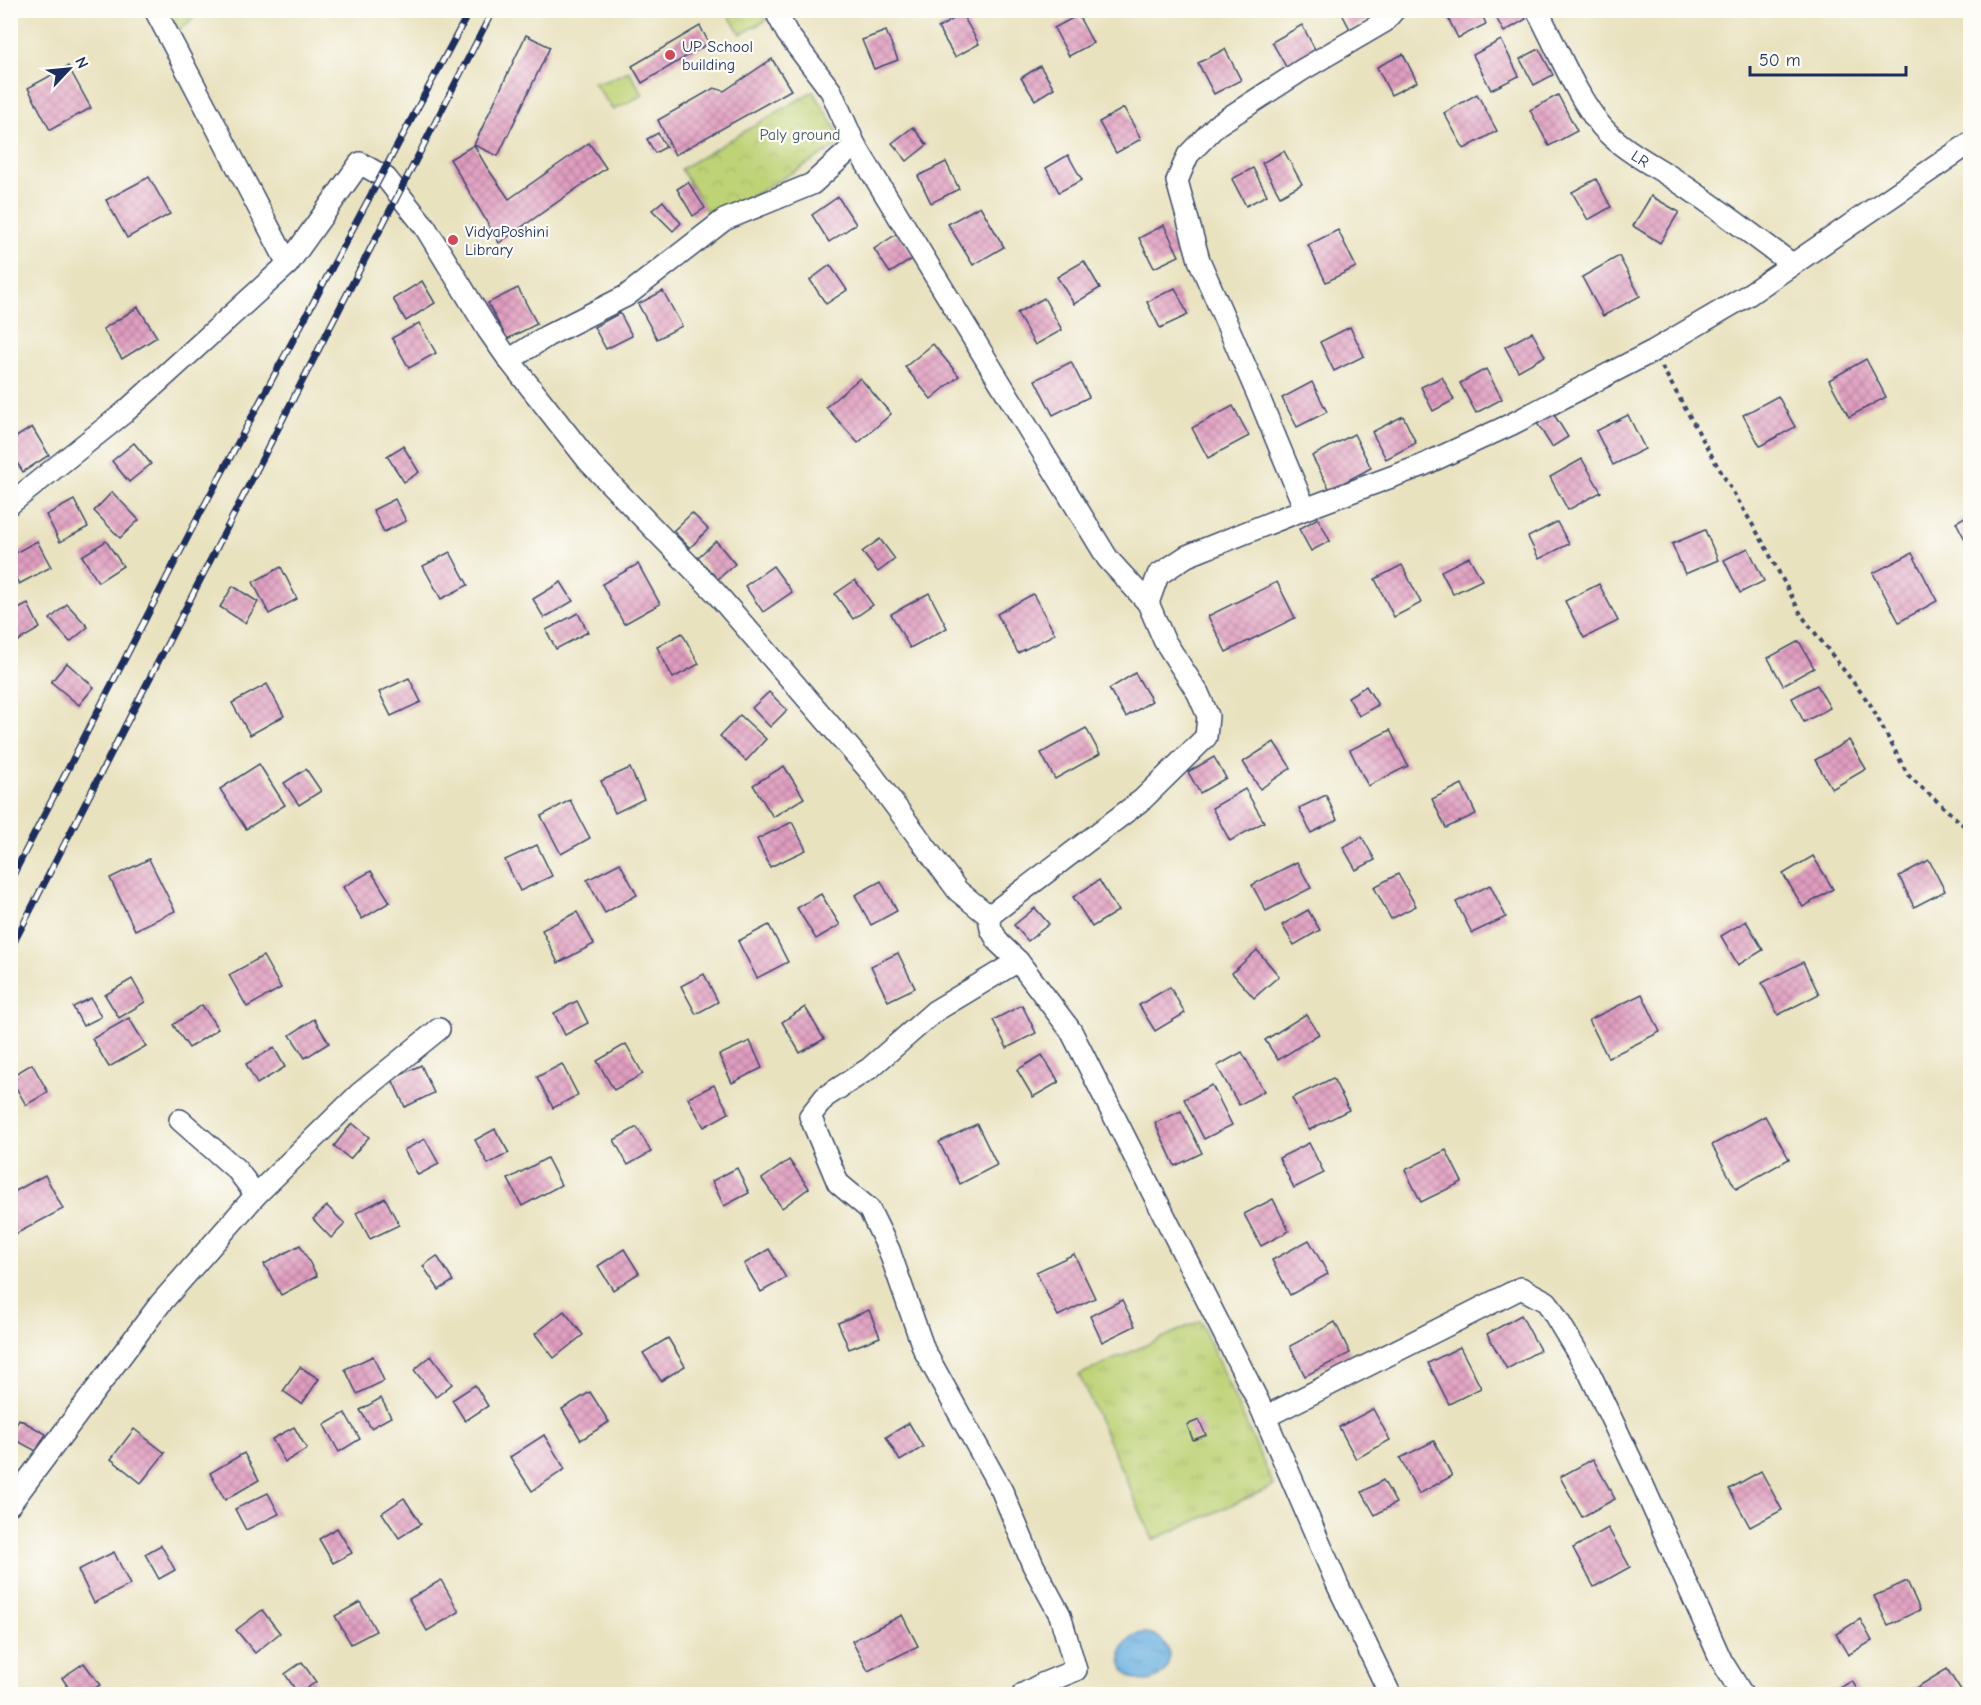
<svg xmlns="http://www.w3.org/2000/svg" width="1981" height="1705" viewBox="0 0 1981 1705" font-family="'Comic Neue',sans-serif">
<style>
.grass{fill:url(#grass-tufts);stroke:#6c806a;stroke-width:1.5}
.park{fill:url(#park-crowns);stroke:#6c806a;stroke-width:1.5}
.garden{fill:#bed276;stroke:#6c806a;stroke-width:1.5}
.water{fill:url(#water-ripples);stroke:#426f9e;stroke-width:1.5}
.building{fill:url(#building-cross-hatch)}
.lines{fill:none;stroke-linecap:round;stroke-linejoin:round}
.street-casing{stroke:#3a4a6d;stroke-width:24}
.path{stroke:#3a4a6d;stroke-width:4;stroke-dasharray:4.5 4.5;stroke-linecap:butt}
.street{stroke:#fff;stroke-width:21}
.rail-casing{stroke:#1b2f5e;stroke-width:7}
.rail{stroke:#fdfcf7;stroke-width:4.5;stroke-dasharray:14;stroke-linecap:butt}
.poi-dot{fill:#d1495b;stroke:#fdfcf7;stroke-width:2}
.labels{text-anchor:middle;stroke-width:4.5;stroke-linejoin:round;paint-order:stroke}
.poi-label{font-size:16px;fill:#1b2f5e;stroke:#fdfcf7;text-anchor:start}
.park-label{font-size:16px;fill:#445864;stroke:#fdfcf7}
.street-label{font-size:16px;fill:#1b2f5e;stroke:#fdfcf7}
</style>
<defs>
<pattern id="grass-tufts" width="24" height="20" patternUnits="userSpaceOnUse" patternTransform="scale(1.5)"><rect width="24" height="20" fill="#bed276"/><path d="M3 7l-1-3M5 7V3M7 7l1-3M15 17l-1-3M17 17v-4M19 17l1-3" fill="none" stroke="#a3b568"/></pattern>
<pattern id="park-crowns" width="20" height="18" patternUnits="userSpaceOnUse" patternTransform="scale(1.5)"><rect width="20" height="18" fill="#bed276"/><path d="M2 6a3 3 0 1 1 6 0M12 15a3 3 0 1 1 6 0" fill="none" stroke="#a3b568"/></pattern>
<pattern id="water-ripples" width="26" height="14" patternUnits="userSpaceOnUse" patternTransform="scale(1.5)"><rect width="26" height="14" fill="#68afdf"/><path d="M2 4q2-2 4 0t4 0M15 11q2-2 4 0t4 0" fill="none" stroke="#558fb8"/></pattern>
<pattern id="building-cross-hatch" width="8" height="8" patternUnits="userSpaceOnUse" patternTransform="scale(1.5)"><rect width="8" height="8" fill="#e19ec0"/><path d="M0 0l8 8M0 8l8-8" fill="none" stroke="#b6819f"/></pattern>
</defs>
<rect width="100%" height="100%" fill="#fdfcf7"/>
<filter id="ink" filterUnits="userSpaceOnUse"><feTurbulence type="fractalNoise" baseFrequency=".0167" numOctaves="2"/><feDisplacementMap in="SourceGraphic" scale="12" xChannelSelector="R" yChannelSelector="G"/><feConvolveMatrix kernelMatrix="1 2 1 2 8 2 1 2 1" color-interpolation-filters="sRGB"/></filter>
<filter id="wash" filterUnits="userSpaceOnUse"><feTurbulence type="fractalNoise" baseFrequency=".008" numOctaves="4" result="noise"/><feDisplacementMap in="SourceGraphic" scale="24" xChannelSelector="R" yChannelSelector="G"/><feGaussianBlur stdDeviation="1.35" result="paint"/><feColorMatrix in="noise" values="0 0 0 0 0 0 0 0 0 0 0 0 0 0 0 0 0 1.4 0 .05"/><feComposite in="paint" operator="in"/></filter>
<g filter="url(#wash)">
<rect width="100%" height="100%" fill="#e9e2bf"/>
<polygon class="grass" points="1200,1321 1274,1486 1153,1540 1079,1375"/>
<g class="park">
<polygon points="727,10 763,11 769,19 741,34 725,11"/>
<polygon points="157,11 202,11 169,38"/>
<polygon points="813,91 844,142 712,220 681,169"/>
</g>
<polygon class="garden" points="629,71 643,95 613,110 593,82 606,81"/>
<circle class="water" cx="1145" cy="1657" r="24"/>
<g id="blocks">
<g class="building">
<polygon points="1340,10 1379,10 1380,13 1350,29"/>
<polygon points="1444,10 1480,10 1486,24 1458,38"/>
<polygon points="1492,10 1521,10 1526,19 1504,32"/>
<polygon points="962,14 979,44 955,57 938,28"/>
<polygon points="1078,15 1093,43 1069,56 1054,28"/>
<polygon points="1302,25 1317,53 1288,70 1272,42"/>
<polygon points="700,26 709,43 642,83 632,66"/>
<polygon points="886,31 898,60 874,69 862,40"/>
<polygon points="526,35 550,47 498,156 474,145"/>
<polygon points="1501,40 1519,76 1491,90 1473,55"/>
<polygon points="1225,49 1241,80 1214,94 1198,63"/>
<polygon points="1539,49 1553,75 1534,85 1520,59"/>
<polygon points="1403,54 1417,82 1391,95 1377,67"/>
<polygon points="772,59 791,90 675,155 658,120 714,88 724,91"/>
<polygon points="68,66 91,108 50,130 28,88"/>
<polygon points="1040,66 1054,88 1035,100 1021,78"/>
<polygon points="1477,94 1497,131 1464,149 1444,113"/>
<polygon points="1558,95 1577,131 1549,146 1530,110"/>
<polygon points="1124,108 1141,139 1116,153 1099,122"/>
<polygon points="913,127 927,145 907,161 892,143"/>
<polygon points="658,133 666,147 655,153 647,139"/>
<polygon points="589,143 606,168 499,243 450,159 474,145 486,166 509,199"/>
<polygon points="1284,151 1302,184 1280,196 1262,163"/>
<polygon points="1068,155 1082,180 1059,192 1046,168"/>
<polygon points="946,162 959,189 931,203 918,176"/>
<polygon points="1253,168 1267,195 1246,206 1232,179"/>
<polygon points="149,177 170,214 127,238 106,200"/>
<polygon points="1596,179 1611,207 1588,220 1572,192"/>
<polygon points="688,182 705,208 693,216 677,189"/>
<polygon points="1651,196 1679,212 1660,243 1633,226"/>
<polygon points="838,197 856,224 829,242 812,215"/>
<polygon points="663,201 681,223 673,231 652,210"/>
<polygon points="980,206 1004,247 973,265 948,224"/>
<polygon points="1164,225 1179,256 1154,268 1139,238"/>
<polygon points="1338,230 1356,267 1326,282 1308,245"/>
<polygon points="898,233 914,258 890,273 874,249"/>
<polygon points="1619,256 1640,296 1603,316 1582,277"/>
<polygon points="1084,261 1100,288 1074,304 1057,277"/>
<polygon points="830,265 847,290 826,304 810,280"/>
<polygon points="422,281 435,303 406,321 393,299"/>
<polygon points="518,288 537,324 507,339 488,303"/>
<polygon points="1175,288 1188,315 1160,328 1147,302"/>
<polygon points="663,291 682,326 657,339 638,304"/>
<polygon points="1044,298 1062,330 1035,345 1017,313"/>
<polygon points="138,307 157,337 122,359 103,329"/>
<polygon points="620,313 632,336 606,349 594,327"/>
<polygon points="419,323 436,353 409,368 392,338"/>
<polygon points="1350,327 1364,356 1334,371 1320,342"/>
<polygon points="1532,332 1545,356 1518,371 1505,347"/>
<polygon points="933,344 959,376 931,399 905,367"/>
<polygon points="1866,359 1886,397 1849,417 1829,380"/>
<polygon points="1071,362 1089,397 1053,415 1035,380"/>
<polygon points="1486,369 1502,399 1476,413 1460,383"/>
<polygon points="1442,377 1454,400 1433,411 1421,387"/>
<polygon points="860,378 891,414 858,443 826,407"/>
<polygon points="1312,382 1327,412 1297,427 1282,398"/>
<polygon points="1778,396 1795,427 1760,446 1743,415"/>
<polygon points="1233,406 1249,436 1208,458 1192,428"/>
<polygon points="1553,413 1568,437 1552,447 1537,423"/>
<polygon points="1628,415 1645,449 1613,465 1596,431"/>
<polygon points="1403,416 1416,443 1386,459 1372,432"/>
<polygon points="32,427 49,455 23,472 10,452 10,441"/>
<polygon points="1354,434 1371,468 1330,490 1312,456"/>
<polygon points="134,443 151,464 129,482 112,461"/>
<polygon points="403,446 419,472 404,482 387,456"/>
<polygon points="1582,459 1601,492 1568,510 1550,477"/>
<polygon points="112,492 139,520 120,538 94,511"/>
<polygon points="395,499 406,521 384,532 373,510"/>
<polygon points="74,500 88,527 60,542 46,515"/>
<polygon points="692,513 708,529 690,548 673,531"/>
<polygon points="1970,514 1970,549 1956,522"/>
<polygon points="1318,518 1330,541 1311,551 1299,529"/>
<polygon points="1557,522 1569,544 1539,559 1528,537"/>
<polygon points="1705,530 1718,560 1685,574 1672,544"/>
<polygon points="880,539 895,559 878,572 862,552"/>
<polygon points="37,541 51,567 19,584 10,568 10,556"/>
<polygon points="106,541 123,566 98,582 82,556"/>
<polygon points="716,541 735,564 717,580 698,557"/>
<polygon points="1748,548 1764,581 1740,593 1724,560"/>
<polygon points="450,552 468,585 441,599 423,566"/>
<polygon points="1912,553 1937,601 1899,622 1873,573"/>
<polygon points="1469,557 1482,580 1453,594 1441,571"/>
<polygon points="638,564 660,604 624,624 602,584"/>
<polygon points="1402,565 1421,603 1394,617 1375,579"/>
<polygon points="773,566 792,592 763,612 745,586"/>
<polygon points="281,567 297,599 269,614 253,582"/>
<polygon points="855,580 873,605 853,619 835,594"/>
<polygon points="561,582 573,601 544,618 533,599"/>
<polygon points="1277,582 1295,618 1226,652 1208,616"/>
<polygon points="1599,584 1618,621 1584,638 1565,601"/>
<polygon points="233,586 258,602 245,623 220,607"/>
<polygon points="929,593 947,628 910,648 891,614"/>
<polygon points="1033,594 1055,634 1018,653 997,614"/>
<polygon points="28,604 40,628 18,641 10,626 10,613"/>
<polygon points="67,604 88,627 70,642 50,619"/>
<polygon points="578,613 588,632 556,649 546,630"/>
<polygon points="682,633 699,664 673,678 657,647"/>
<polygon points="1799,641 1814,668 1783,685 1768,658"/>
<polygon points="67,663 94,687 79,705 51,682"/>
<polygon points="1135,673 1152,701 1126,717 1109,689"/>
<polygon points="409,678 421,702 391,716 379,692"/>
<polygon points="267,684 284,716 250,735 232,703"/>
<polygon points="1817,685 1830,708 1804,722 1792,698"/>
<polygon points="1366,686 1378,705 1359,716 1348,697"/>
<polygon points="769,692 787,710 770,727 752,708"/>
<polygon points="740,715 766,739 746,761 720,736"/>
<polygon points="1086,728 1100,754 1055,779 1041,753"/>
<polygon points="1390,730 1408,766 1368,786 1350,750"/>
<polygon points="1849,740 1866,769 1832,789 1815,760"/>
<polygon points="1274,742 1291,768 1260,789 1243,762"/>
<polygon points="1214,757 1226,778 1200,793 1188,772"/>
<polygon points="259,764 285,805 246,829 220,789"/>
<polygon points="784,766 804,798 773,817 753,785"/>
<polygon points="630,768 644,799 615,813 601,781"/>
<polygon points="306,769 321,791 299,805 284,783"/>
<polygon points="1462,784 1476,814 1446,828 1432,799"/>
<polygon points="1245,789 1264,822 1230,841 1212,808"/>
<polygon points="1326,795 1337,820 1311,833 1299,808"/>
<polygon points="570,800 590,838 561,854 541,816"/>
<polygon points="792,822 806,850 770,867 757,839"/>
<polygon points="1362,837 1375,860 1356,870 1343,847"/>
<polygon points="537,845 552,876 520,891 505,860"/>
<polygon points="1813,856 1833,889 1803,907 1783,874"/>
<polygon points="149,859 175,911 135,930 110,878"/>
<polygon points="1929,860 1945,891 1914,907 1899,876"/>
<polygon points="1297,862 1311,888 1266,911 1252,885"/>
<polygon points="620,863 637,895 605,913 587,880"/>
<polygon points="371,871 390,902 362,919 343,887"/>
<polygon points="1398,874 1416,906 1391,919 1374,887"/>
<polygon points="1099,880 1118,911 1092,927 1073,897"/>
<polygon points="881,881 897,911 871,925 855,895"/>
<polygon points="1490,885 1506,917 1472,933 1456,902"/>
<polygon points="821,894 840,925 816,939 797,908"/>
<polygon points="1035,908 1049,924 1028,941 1014,925"/>
<polygon points="1308,910 1320,930 1294,945 1282,925"/>
<polygon points="577,912 594,944 558,963 542,930"/>
<polygon points="1746,921 1763,950 1738,965 1721,936"/>
<polygon points="769,925 788,962 757,978 738,941"/>
<polygon points="1257,950 1279,976 1254,998 1232,973"/>
<polygon points="898,953 915,988 888,1001 871,966"/>
<polygon points="263,956 281,988 247,1007 229,975"/>
<polygon points="1803,962 1819,994 1778,1015 1762,983"/>
<polygon points="704,974 718,1002 696,1014 681,986"/>
<polygon points="132,979 145,1002 119,1018 105,995"/>
<polygon points="1170,987 1185,1013 1155,1031 1139,1005"/>
<polygon points="1642,994 1660,1032 1608,1058 1589,1020"/>
<polygon points="91,998 101,1017 83,1026 73,1007"/>
<polygon points="577,1001 588,1023 565,1035 554,1013"/>
<polygon points="202,1005 218,1029 189,1048 173,1025"/>
<polygon points="1022,1005 1036,1033 1007,1048 993,1020"/>
<polygon points="805,1007 824,1039 800,1053 782,1022"/>
<polygon points="1306,1014 1319,1034 1278,1060 1265,1040"/>
<polygon points="129,1018 146,1046 109,1067 92,1039"/>
<polygon points="314,1019 329,1043 305,1058 290,1035"/>
<polygon points="750,1041 762,1068 732,1083 719,1055"/>
<polygon points="626,1044 643,1074 614,1090 597,1061"/>
<polygon points="274,1048 285,1067 257,1084 246,1064"/>
<polygon points="1242,1052 1264,1091 1239,1105 1217,1066"/>
<polygon points="1042,1055 1059,1082 1033,1097 1017,1070"/>
<polygon points="32,1064 48,1092 26,1105 10,1077"/>
<polygon points="562,1064 578,1095 553,1108 537,1077"/>
<polygon points="421,1065 434,1093 405,1107 392,1079"/>
<polygon points="1333,1078 1349,1110 1309,1130 1292,1098"/>
<polygon points="714,1085 729,1113 704,1127 688,1098"/>
<polygon points="1212,1085 1232,1125 1204,1139 1184,1099"/>
<polygon points="1181,1111 1202,1153 1175,1166 1155,1123"/>
<polygon points="1765,1116 1789,1159 1736,1189 1712,1145"/>
<polygon points="352,1123 369,1137 350,1159 334,1146"/>
<polygon points="977,1124 997,1165 960,1184 939,1142"/>
<polygon points="637,1127 651,1152 628,1165 614,1140"/>
<polygon points="495,1129 509,1153 488,1164 475,1140"/>
<polygon points="425,1139 439,1164 418,1175 404,1150"/>
<polygon points="1309,1143 1324,1173 1294,1188 1279,1158"/>
<polygon points="1446,1150 1462,1182 1421,1202 1405,1170"/>
<polygon points="547,1158 561,1185 522,1206 508,1179"/>
<polygon points="789,1160 809,1188 782,1208 762,1179"/>
<polygon points="737,1168 749,1193 724,1206 712,1181"/>
<polygon points="45,1175 63,1209 10,1237 10,1194"/>
<polygon points="385,1198 399,1225 370,1239 356,1213"/>
<polygon points="1273,1199 1289,1231 1261,1246 1244,1214"/>
<polygon points="327,1206 345,1224 331,1238 313,1219"/>
<polygon points="1309,1240 1328,1274 1290,1295 1272,1260"/>
<polygon points="300,1245 317,1276 281,1295 264,1264"/>
<polygon points="624,1249 639,1273 613,1290 598,1266"/>
<polygon points="769,1249 786,1278 761,1292 744,1264"/>
<polygon points="1074,1254 1095,1298 1058,1316 1036,1272"/>
<polygon points="437,1256 453,1281 439,1290 423,1266"/>
<polygon points="1122,1300 1135,1326 1102,1342 1090,1316"/>
<polygon points="869,1310 880,1337 849,1349 838,1323"/>
<polygon points="564,1311 583,1335 554,1358 535,1334"/>
<polygon points="1521,1315 1540,1350 1507,1369 1487,1334"/>
<polygon points="1335,1322 1350,1353 1305,1376 1290,1346"/>
<polygon points="668,1338 685,1366 661,1381 643,1353"/>
<polygon points="1460,1347 1481,1388 1449,1404 1428,1363"/>
<polygon points="373,1356 384,1381 357,1394 345,1369"/>
<polygon points="431,1356 452,1384 436,1397 414,1370"/>
<polygon points="300,1367 319,1379 302,1404 283,1391"/>
<polygon points="475,1385 488,1406 465,1421 452,1400"/>
<polygon points="590,1392 609,1422 581,1440 562,1409"/>
<polygon points="381,1398 391,1417 371,1428 360,1410"/>
<polygon points="1373,1409 1390,1440 1356,1459 1339,1427"/>
<polygon points="345,1413 360,1439 339,1452 324,1425"/>
<polygon points="19,1419 46,1434 36,1451 10,1437"/>
<polygon points="1199,1420 1206,1435 1193,1440 1187,1425"/>
<polygon points="909,1423 923,1447 900,1461 886,1437"/>
<polygon points="294,1427 307,1449 285,1462 272,1439"/>
<polygon points="134,1429 165,1453 141,1483 111,1459"/>
<polygon points="544,1435 565,1469 532,1491 510,1457"/>
<polygon points="1434,1441 1452,1476 1419,1494 1400,1458"/>
<polygon points="244,1453 259,1480 225,1500 210,1473"/>
<polygon points="1593,1459 1615,1499 1582,1517 1560,1477"/>
<polygon points="1761,1471 1782,1510 1750,1527 1729,1489"/>
<polygon points="1383,1480 1396,1503 1375,1515 1362,1492"/>
<polygon points="268,1493 279,1514 246,1530 235,1509"/>
<polygon points="404,1498 421,1524 399,1538 382,1513"/>
<polygon points="337,1528 352,1553 333,1563 319,1539"/>
<polygon points="1608,1528 1630,1567 1594,1587 1573,1548"/>
<polygon points="161,1545 175,1570 159,1579 145,1554"/>
<polygon points="114,1552 130,1585 94,1603 78,1570"/>
<polygon points="441,1580 459,1612 427,1631 409,1599"/>
<polygon points="1907,1581 1920,1610 1888,1625 1874,1596"/>
<polygon points="360,1602 376,1631 351,1644 335,1616"/>
<polygon points="262,1610 280,1633 255,1653 236,1630"/>
<polygon points="902,1615 918,1646 868,1671 852,1641"/>
<polygon points="1860,1619 1872,1641 1848,1655 1836,1634"/>
<polygon points="302,1662 316,1682 298,1694 285,1674"/>
<polygon points="84,1663 100,1685 86,1694 73,1694 62,1678"/>
<polygon points="1947,1669 1963,1694 1918,1694 1914,1689"/>
<polygon points="1852,1681 1860,1694 1829,1694"/>
</g>
</g>
</g>
<g filter="url(#ink)">
<use href="#blocks" fill-opacity="0" stroke="#3a4a6d" stroke-width="1.5"/>
<g class="lines">
<g class="street-casing">
<g id="street">
<polyline points="155,10 288,264 360,163 386,178 425,227 488,330 509,360 590,463 716,593 868,769 958,891 989,916"/>
<path id="s1" d="M1537,10C1557,47 1575,95 1602,127C1623,151 1654,165 1680,183C1718,208 1755,237 1792,264"/>
<polyline points="855,145 1108,559 1148,603"/>
<polyline points="509,360 547,336 626,296 724,220 812,184 855,145 831,91 787,33 775,10"/>
<polyline points="10,504 125,412 288,264"/>
<polyline points="1305,509 1260,400 1199,260 1177,181 1188,155 1217,125 1302,70 1384,22 1394,10"/>
<polyline points="1018,961 935,1011 870,1068 825,1097 810,1116 838,1183 869,1209 889,1250 924,1350 1002,1491 1033,1565 1060,1615 1076,1670 1042,1684 1023,1694"/>
<polyline points="256,1195 359,1094 439,1029"/>
<polyline points="1265,1417 1521,1288 1547,1302 1589,1372 1642,1483 1721,1660 1742,1694"/>
<polyline points="10,1504 160,1304 256,1195 237,1170 180,1120"/>
<polyline points="1390,1694 1338,1586 1258,1401 1071,1031 1018,961 999,943 991,929 989,916 1143,799 1206,737 1208,716 1198,693 1164,640 1148,603 1158,575 1187,556 1305,509 1421,466 1512,424 1653,351 1748,295 1970,143"/>
</g>
</g>
<polyline class="path" points="1662,367 1717,465 1764,544 1802,616 1870,704 1908,775 1970,831"/>
<use href="#street" class="street"/>
<g class="rail-casing">
<g id="rail">
<polyline points="10,881 195,523 470,10"/>
<polyline points="10,950 493,10"/>
</g>
</g>
<use href="#rail" class="rail"/>
</g>
</g>
<g class="poi-dot">
<circle cx="670" cy="55" r="6"/>
<circle cx="453" cy="240" r="6"/>
</g>
<g class="labels">
<g class="poi-label">
<text x="682" y="52">UP School<tspan x="682" dy="18">building</tspan></text>
<text x="465" y="237">VidyaPoshini<tspan x="465" dy="18">Library</tspan></text>
</g>
<g class="park-label">
<text x="800" y="140">Paly ground</text>
</g>
<g class="street-label">
<text dy="6" stroke="none"><textPath href="#s1" startOffset="184">LR</textPath></text>
</g>
</g>
<rect width="1981" height="1705" fill="none" stroke="#fdfcf7" stroke-width="36"/>
<g transform="translate(69 69) rotate(64)" stroke="#fdfcf7" stroke-width="4.5" paint-order="stroke">
<path d="M0-4.5L10 22L0 15L-10 22Z" fill="#1b2f5e"/>
<text y="-9" font-size="16" font-weight="bold" text-anchor="middle" fill="#1b2f5e">N</text>
</g>
<path d="M1750 66v9h156v-9" fill="none" stroke="#1b2f5e" stroke-width="3"/>
<text x="1759" y="66" font-size="18" fill="#1b2f5e" stroke="#fdfcf7" stroke-width="4.5" paint-order="stroke">50 m</text>
</svg>
